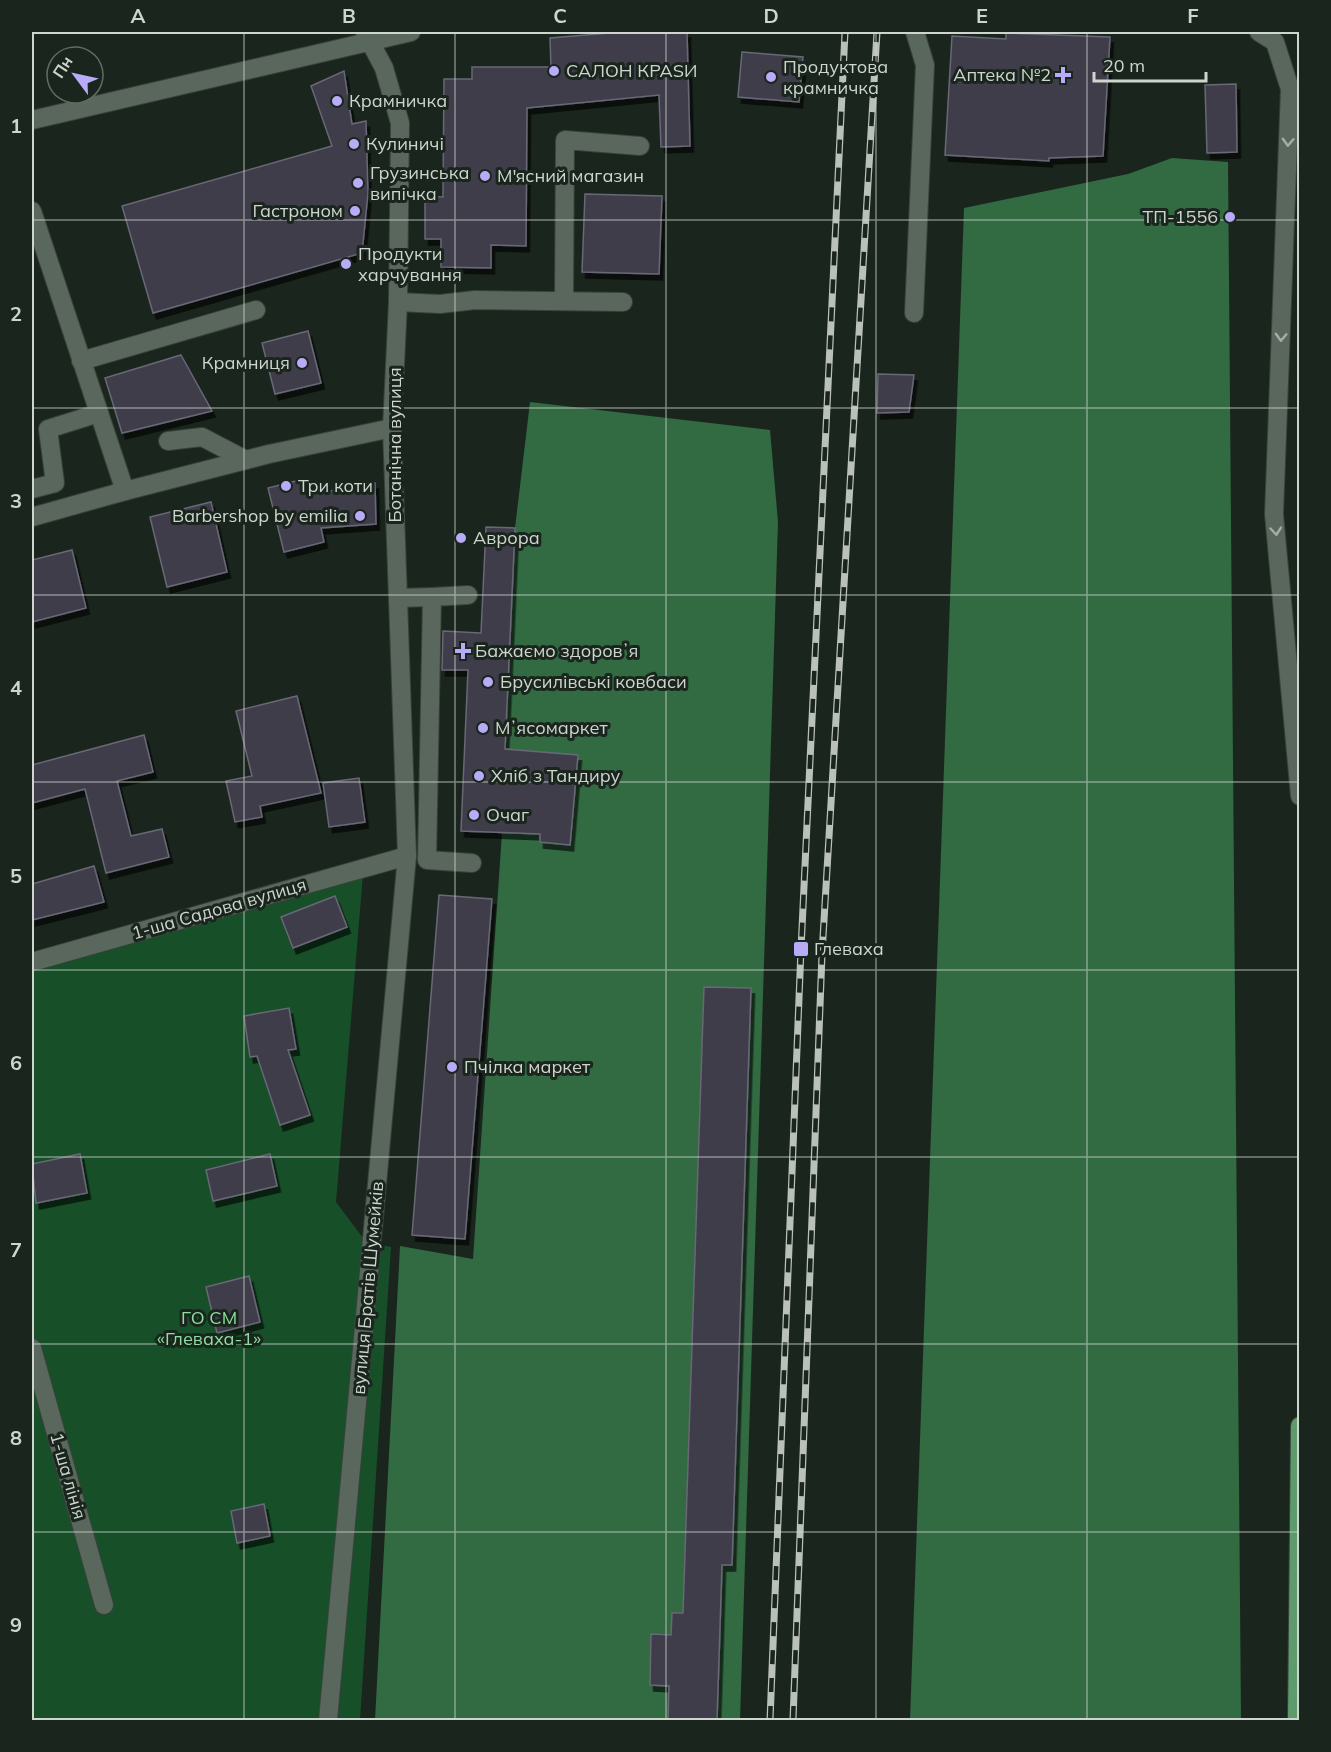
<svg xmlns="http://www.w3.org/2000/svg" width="1331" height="1752" viewBox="0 0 1331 1752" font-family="Mulish,sans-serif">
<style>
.green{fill:#174f29}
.forest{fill:#326a41}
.building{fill:#3f3d4b;stroke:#696776;stroke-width:1.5;filter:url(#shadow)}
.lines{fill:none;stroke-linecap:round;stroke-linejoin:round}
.minor-casing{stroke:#39423b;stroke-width:20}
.highway-casing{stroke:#39423b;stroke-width:20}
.minor{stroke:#59675c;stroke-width:18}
.highway{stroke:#5d9b6c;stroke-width:18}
.rail-casing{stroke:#b9c1ba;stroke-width:7}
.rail{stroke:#1a261d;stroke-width:4.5;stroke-dasharray:14;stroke-linecap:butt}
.oneway{stroke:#a4aea6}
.grid{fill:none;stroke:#cdd5ce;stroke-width:1.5;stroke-opacity:0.55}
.poi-dot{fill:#b8abf7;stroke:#1a261d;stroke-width:2}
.labels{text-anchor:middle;stroke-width:6;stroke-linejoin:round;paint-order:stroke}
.poi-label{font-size:18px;fill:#cdd5ce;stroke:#1a261d;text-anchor:start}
.street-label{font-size:18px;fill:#cdd5ce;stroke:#1a261d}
.park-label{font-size:18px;fill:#8cdd9e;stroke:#1a261d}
.neatline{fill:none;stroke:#cdd5ce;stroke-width:2}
.grid-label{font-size:20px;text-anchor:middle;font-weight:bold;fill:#cdd5ce}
</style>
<defs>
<filter id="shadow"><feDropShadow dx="3.5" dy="6" stdDeviation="0" flood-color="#0009"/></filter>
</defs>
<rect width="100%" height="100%" fill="#1a261d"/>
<polygon class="green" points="363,874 336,1202 366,1242 391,1247 360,1720 32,1720 32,967"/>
<g class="forest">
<polygon points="1172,158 1228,162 1241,1720 910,1720 964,208 1128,174"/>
<polygon points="530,402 770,430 778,522 740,1720 375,1720 400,1246 473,1259 502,833 515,528"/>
</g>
<g class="building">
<polygon points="622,32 687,32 690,146 661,147 659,95 527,108 526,246 491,245 491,268 441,267 441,239 425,239 425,196 443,197 444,79 472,79 472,67 551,67 550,38"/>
<polygon points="1006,33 1110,37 1103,156 1049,158 1049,161 945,155 952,36 1006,39"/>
<polygon points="742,52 803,57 799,102 738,97"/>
<polygon points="344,71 352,124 366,121 368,193 362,253 153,313 122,206 332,146 311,86"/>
<polygon points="1236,84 1237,152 1207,153 1205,85"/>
<polygon points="585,194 662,196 659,274 582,272"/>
<polygon points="308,331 321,383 275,394 262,343"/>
<polygon points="181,355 212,411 122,433 105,378"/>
<polygon points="878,374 914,375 909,412 877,413"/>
<polygon points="308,478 313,494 375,483 376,524 321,528 324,542 284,552 268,488"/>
<polygon points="211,502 227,572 167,587 150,517"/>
<polygon points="486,527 515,528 505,749 578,755 570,845 540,842 540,834 461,831 468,670 442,670 443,631 481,633"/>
<polygon points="72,550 86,608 32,622 32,560"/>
<polygon points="297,696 321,793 260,806 262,817 235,822 226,781 252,776 236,711"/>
<polygon points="144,735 153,772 117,781 131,836 162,829 169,857 106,873 85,789 32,803 32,765"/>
<polygon points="359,778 365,822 329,827 323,783"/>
<polygon points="94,866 104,902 32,920 32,884"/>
<polygon points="439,895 492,899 465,1239 412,1235"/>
<polygon points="335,896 347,927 293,948 281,917"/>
<polygon points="704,987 751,988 732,1565 722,1565 717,1720 668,1720 669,1686 650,1685 651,1634 671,1635 672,1613 683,1613"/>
<polygon points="289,1008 296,1049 288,1050 310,1115 280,1125 257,1056 250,1057 244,1016"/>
<polygon points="80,1154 87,1193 36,1203 32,1164"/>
<polygon points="270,1154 277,1186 213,1201 206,1170"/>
<polygon points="249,1276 260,1322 217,1333 206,1287"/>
<polygon points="264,1504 270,1536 237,1543 231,1511"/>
</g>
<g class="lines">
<g class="minor-casing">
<g id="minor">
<polyline points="1259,32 1275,42 1290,89 1274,514 1300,796"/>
<polyline points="32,120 411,32"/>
<polyline points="32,211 125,491 269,454 392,428"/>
<polyline points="564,301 565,140 640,146"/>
<polyline points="398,302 440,304 475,300 623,302"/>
<polyline points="914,313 925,65 915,32"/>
<polyline points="81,361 256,310"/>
<polyline points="168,441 202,437 246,460"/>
<polyline points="32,489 55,483 48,429 99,413"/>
<polyline points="32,517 125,491"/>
<polyline points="468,595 432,597 427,860 472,863"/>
<polyline points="398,598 432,597"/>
<polyline points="32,962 407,856"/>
<polyline points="32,1348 104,1605"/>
<polyline points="328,1720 407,856 392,428 398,302 400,123 384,68 365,32"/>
</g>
</g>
<g class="highway-casing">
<polyline id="highway" points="1297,1720 1300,1426"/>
</g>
<use href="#minor" class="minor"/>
<use href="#highway" class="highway"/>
<g class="rail-casing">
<g id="rail">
<polyline points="770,1720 801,949 845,32"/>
<polyline points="793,1720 822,954 877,32"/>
</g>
</g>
<use href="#rail" class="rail"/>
</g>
<defs><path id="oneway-chevron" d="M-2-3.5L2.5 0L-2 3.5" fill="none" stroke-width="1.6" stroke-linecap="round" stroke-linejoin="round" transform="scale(1.5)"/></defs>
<g class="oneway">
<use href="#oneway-chevron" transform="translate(1288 142) rotate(92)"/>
<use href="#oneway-chevron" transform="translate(1281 337) rotate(92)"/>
<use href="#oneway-chevron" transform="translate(1276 531) rotate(85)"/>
</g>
<path class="grid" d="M244,32V1720M455,32V1720M666,32V1720M876,32V1720M1087,32V1720M32,220H1300M32,408H1300M32,595H1300M32,782H1300M32,970H1300M32,1157H1300M32,1344H1300M32,1532H1300"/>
<g class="poi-dot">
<circle cx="554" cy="71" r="6"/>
<path d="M1060 66h6v6h6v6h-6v6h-6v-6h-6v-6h6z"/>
<circle cx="771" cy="77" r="6"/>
<circle cx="337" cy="101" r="6"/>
<circle cx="354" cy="144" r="6"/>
<circle cx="485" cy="176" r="6"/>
<circle cx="358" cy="183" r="6"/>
<circle cx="355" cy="211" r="6"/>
<circle cx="1230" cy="217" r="6"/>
<circle cx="346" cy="264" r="6"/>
<circle cx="302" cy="363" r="6"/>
<circle cx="286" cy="486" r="6"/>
<circle cx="360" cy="516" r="6"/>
<circle cx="461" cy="538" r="6"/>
<path d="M460 642h6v6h6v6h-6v6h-6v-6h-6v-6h6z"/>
<circle cx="488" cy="682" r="6"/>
<circle cx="483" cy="728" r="6"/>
<circle cx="479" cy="776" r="6"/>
<circle cx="474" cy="815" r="6"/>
<rect x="793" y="941" width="16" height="16" rx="3"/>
<circle cx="452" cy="1067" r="6"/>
</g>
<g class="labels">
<g class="poi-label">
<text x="783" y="73">Продуктова<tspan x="783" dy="21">крамничка</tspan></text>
<text x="566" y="77">САЛОН КРАSИ</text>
<text x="1051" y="81" text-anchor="end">Аптека №2</text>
<text x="349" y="107">Крамничка</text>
<text x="366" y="150">Кулиничі</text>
<text x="370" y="179">Грузинська<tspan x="370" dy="21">випічка</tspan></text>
<text x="497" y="182">М'ясний магазин</text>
<text x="343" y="217" text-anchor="end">Гастроном</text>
<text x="1218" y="223" text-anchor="end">ТП-1556</text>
<text x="358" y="260">Продукти<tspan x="358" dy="21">харчування</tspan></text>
<text x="290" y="369" text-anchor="end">Крамниця</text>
<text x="298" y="492">Три коти</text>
<text x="348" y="522" text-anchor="end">Barbershop by emilia</text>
<text x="473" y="544">Аврора</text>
<text x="475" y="657">Бажаємо здоровʼя</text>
<text x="500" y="688">Брусилівські ковбаси</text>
<text x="495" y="734">Мʼясомаркет</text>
<text x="491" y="782">Хліб з Тандиру</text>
<text x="486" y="821">Очаг</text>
<text x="814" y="955">Глеваха</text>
<text x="464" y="1073">Пчілка маркет</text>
</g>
<g class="street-label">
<text transform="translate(395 445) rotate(-90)" y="6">Ботанічна вулиця</text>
<text transform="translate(219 909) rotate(-16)" y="6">1-ша Садова вулиця</text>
<text transform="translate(368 1288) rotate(-85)" y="6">вулиця Братів Шумейків</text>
<text transform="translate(68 1476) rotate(74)" y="6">1-ша лінія</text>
</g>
<g class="park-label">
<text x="209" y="1324">ГО СМ<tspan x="209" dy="21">«Глеваха-1»</tspan></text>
</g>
</g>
<rect width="1331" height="1752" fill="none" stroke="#1a261d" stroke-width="66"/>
<g transform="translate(75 75) rotate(303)"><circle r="28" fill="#1a261d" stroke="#626c64" stroke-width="1.5"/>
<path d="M0-4.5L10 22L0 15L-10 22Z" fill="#b8abf7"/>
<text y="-9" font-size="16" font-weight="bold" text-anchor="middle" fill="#cdd5ce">Пн</text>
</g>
<path d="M1094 72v9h112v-9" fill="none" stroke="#cdd5ce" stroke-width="3"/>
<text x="1103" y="72" font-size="18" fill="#cdd5ce" stroke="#1a261d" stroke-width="4.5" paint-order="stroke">20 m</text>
<rect x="33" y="33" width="1265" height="1686" class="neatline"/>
<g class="grid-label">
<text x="138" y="23">A</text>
<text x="349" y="23">B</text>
<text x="560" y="23">C</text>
<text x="771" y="23">D</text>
<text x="982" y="23">E</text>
<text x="1193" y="23">F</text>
<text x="16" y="133">1</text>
<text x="16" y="321">2</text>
<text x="16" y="508">3</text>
<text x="16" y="695">4</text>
<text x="16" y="883">5</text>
<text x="16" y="1070">6</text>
<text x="16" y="1257">7</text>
<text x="16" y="1445">8</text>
<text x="16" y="1632">9</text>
</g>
</svg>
